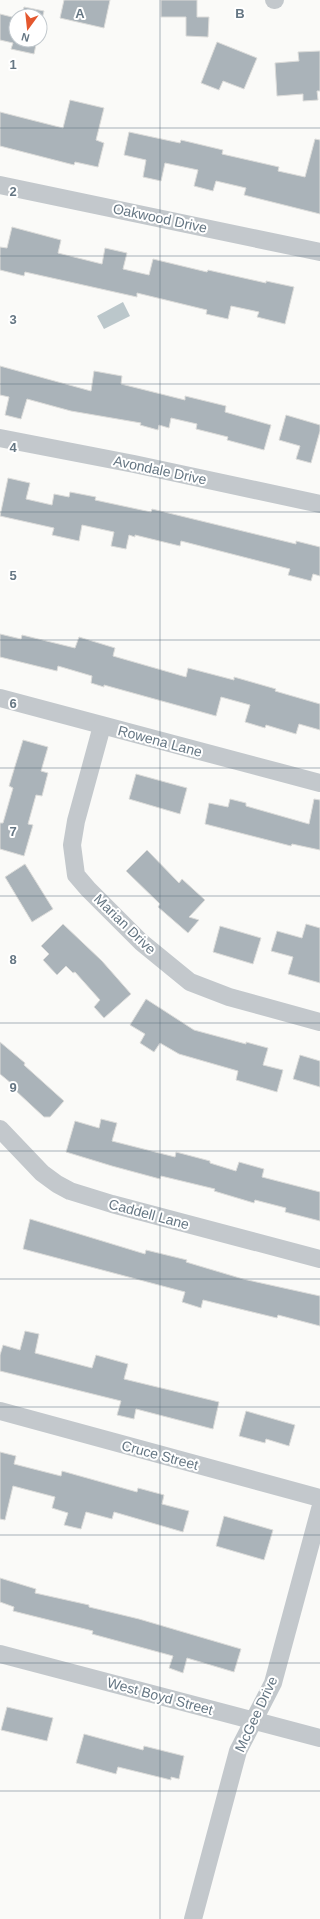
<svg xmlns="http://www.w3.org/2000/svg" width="320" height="1919" viewBox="0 0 320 1919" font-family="Arial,sans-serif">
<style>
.water{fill:#bbc7cb}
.building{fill:#aab3b9;stroke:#dcdcda}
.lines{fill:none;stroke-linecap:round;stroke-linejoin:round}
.minor{stroke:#c3c8cc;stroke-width:18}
.grid{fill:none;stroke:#657683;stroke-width:1;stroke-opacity:0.55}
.labels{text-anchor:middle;stroke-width:4;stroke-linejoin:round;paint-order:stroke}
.street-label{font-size:14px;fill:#657683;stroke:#fff}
.grid-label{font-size:13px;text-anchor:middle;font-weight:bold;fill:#657683;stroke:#fff;stroke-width:4;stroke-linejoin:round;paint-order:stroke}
</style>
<rect width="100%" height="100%" fill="#fafaf8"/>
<polygon class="water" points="123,302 130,316 104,329 97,316"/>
<g class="building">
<polygon points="64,0 110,0 104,28 60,18"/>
<polygon points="161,0 197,0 197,17 209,17 208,37 186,36 186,17 161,17"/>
<polygon points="24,7 44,11 40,27 40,16 22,16"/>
<polygon points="0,14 16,18 16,40 37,40 34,54 11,49 13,43 0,40"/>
<polygon points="217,42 257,58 244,89 223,81 219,90 201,83"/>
<polygon points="320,51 320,91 317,91 318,100 303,101 303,94 277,96 275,63 299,61 298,52"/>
<polygon points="70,100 104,108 96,140 104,143 98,167 75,162 74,165 0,146 0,112 63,128"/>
<polygon points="129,132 180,143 181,140 223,150 222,154 279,167 278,171 305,177 315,139 320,140 320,214 244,195 246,188 216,181 213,191 194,186 198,170 165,163 161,181 143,177 146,160 124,155"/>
<polygon points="12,227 61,240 58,253 102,264 105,248 127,253 123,269 149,275 153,259 207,272 208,270 266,283 266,281 294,287 285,324 257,317 259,312 231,306 228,319 206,314 207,310 137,293 137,297 25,272 24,276 0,270 0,247 7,248"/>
<polygon points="0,366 91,391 94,371 122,376 121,384 185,400 185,396 226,406 225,412 271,425 264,450 227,440 228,437 196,429 197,424 171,418 169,428 159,425 158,430 140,425 141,423 71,411 27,399 21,419 5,415 9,397 0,395"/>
<polygon points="286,415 320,425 320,431 311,463 296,459 300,446 279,440"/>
<polygon points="8,478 30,483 26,499 52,505 54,494 69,497 70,492 96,497 95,500 151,512 152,509 296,544 296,541 320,547 320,576 313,574 311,581 288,575 290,569 181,541 180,546 135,535 135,537 129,535 126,549 111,546 114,532 82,525 79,541 52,535 54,528 0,516"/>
<polygon points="0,634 21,639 22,635 75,648 79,637 115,648 113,656 186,677 188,668 234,680 234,677 276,689 275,691 320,704 320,730 299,724 296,734 266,725 265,728 245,722 250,705 221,697 216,716 104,685 104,687 91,683 92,676 58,666 57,671 0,657"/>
<polygon points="23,740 48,747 41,771 48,773 42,796 36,795 28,824 33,825 24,856 0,849 0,823 3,823 13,788 9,786"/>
<polygon points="136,774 187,788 180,814 129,799"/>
<polygon points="230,799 246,803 246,806 309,824 314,799 320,800 320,850 292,844 291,846 205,824 209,803 228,807"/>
<polygon points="147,850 179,883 182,879 205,900 189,917 199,920 188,933 158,907 160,904 126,871"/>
<polygon points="25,864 53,909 32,922 5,877"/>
<polygon points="63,924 102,961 131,994 104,1018 94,1007 100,1000 75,972 73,973 66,966 57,975 43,960 49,954 41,946"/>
<polygon points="306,924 320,928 320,983 288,974 293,957 271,951 277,931 302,938"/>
<polygon points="220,926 261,938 253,964 213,952"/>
<polygon points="146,999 194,1030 246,1044 246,1042 268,1048 263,1065 283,1070 277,1092 236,1080 238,1071 179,1054 160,1043 154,1052 140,1043 145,1034 130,1025"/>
<polygon points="0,1042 25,1063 24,1065 64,1101 50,1117 44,1117 16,1091 18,1089 0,1074"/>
<polygon points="300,1055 320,1061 320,1087 293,1079"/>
<polygon points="101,1119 117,1123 112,1141 175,1157 176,1152 210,1161 210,1163 236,1171 239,1162 264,1169 262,1177 320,1192 320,1221 285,1212 286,1208 255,1200 254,1203 214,1191 215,1189 161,1176 160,1179 112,1166 66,1152 75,1121 99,1128"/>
<polygon points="30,1219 145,1254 146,1250 187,1260 186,1262 243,1279 320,1296 320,1326 278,1315 277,1318 203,1300 201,1308 182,1302 185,1292 23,1249"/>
<polygon points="25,1331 39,1334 35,1353 92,1368 96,1355 128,1364 124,1379 219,1402 213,1429 136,1409 134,1419 117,1415 121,1401 0,1371 0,1355 3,1345 20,1350"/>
<polygon points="246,1411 295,1425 289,1446 266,1439 265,1443 239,1436"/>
<polygon points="0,1452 16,1456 14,1464 61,1476 62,1471 137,1492 138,1488 164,1495 162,1504 189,1511 183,1532 114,1512 112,1519 86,1512 81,1529 64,1525 68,1513 52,1508 55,1497 13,1486 5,1520 0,1519"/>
<polygon points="224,1516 273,1530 264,1560 216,1546"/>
<polygon points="0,1578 36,1589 35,1593 89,1605 89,1607 139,1619 241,1649 234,1672 187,1658 183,1673 169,1668 173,1656 92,1634 93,1631 13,1611 14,1607 0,1602"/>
<polygon points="7,1707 53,1718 47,1741 1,1730"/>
<polygon points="84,1734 143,1750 144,1746 184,1756 179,1779 171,1777 171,1780 118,1767 116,1774 76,1763"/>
</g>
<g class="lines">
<g class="minor">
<polyline points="274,0 275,0"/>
<polyline points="0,185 320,252"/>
<polyline points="0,438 134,464 320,504"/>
<polyline points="0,698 320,783"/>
<polyline points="102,726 76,821 72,845 76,875 88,889 141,942 190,982 229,997 320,1022"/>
<polyline points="0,1129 42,1173 57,1184 70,1191 112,1204 320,1259"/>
<polyline points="0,1411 320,1498"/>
<polyline points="0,1654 320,1738"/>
<polyline points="193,1919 238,1751 273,1683 320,1509"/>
</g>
</g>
<path class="grid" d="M160,0V1919M0,128H320M0,256H320M0,384H320M0,512H320M0,640H320M0,768H320M0,896H320M0,1023H320M0,1151H320M0,1279H320M0,1407H320M0,1535H320M0,1663H320M0,1791H320"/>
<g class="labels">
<g class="street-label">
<text transform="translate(160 218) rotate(12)" y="5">Oakwood Drive</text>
<text transform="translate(160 470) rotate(12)" y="5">Avondale Drive</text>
<text transform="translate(160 741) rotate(15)" y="5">Rowena Lane</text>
<text transform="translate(125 924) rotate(44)" y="5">Marian Drive</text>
<text transform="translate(149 1214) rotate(15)" y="5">Caddell Lane</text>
<text transform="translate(160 1455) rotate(15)" y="5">Cruce Street</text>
<text transform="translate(160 1696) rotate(15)" y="5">West Boyd Street</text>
<text transform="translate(256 1714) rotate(-65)" y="5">McGee Drive</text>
</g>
</g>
<g class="grid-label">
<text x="80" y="18">A</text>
<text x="240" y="18">B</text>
<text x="13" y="69">1</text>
<text x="13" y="196">2</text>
<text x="13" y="324">3</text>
<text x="13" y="452">4</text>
<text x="13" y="580">5</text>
<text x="13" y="708">6</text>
<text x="13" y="836">7</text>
<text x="13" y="964">8</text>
<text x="13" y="1092">9</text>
</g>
<g transform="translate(28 28) rotate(195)"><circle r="19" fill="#ffffff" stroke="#c1c8cd"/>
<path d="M0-3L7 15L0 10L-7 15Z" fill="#e4572e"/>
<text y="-6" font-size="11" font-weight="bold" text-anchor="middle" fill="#657683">N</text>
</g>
</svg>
